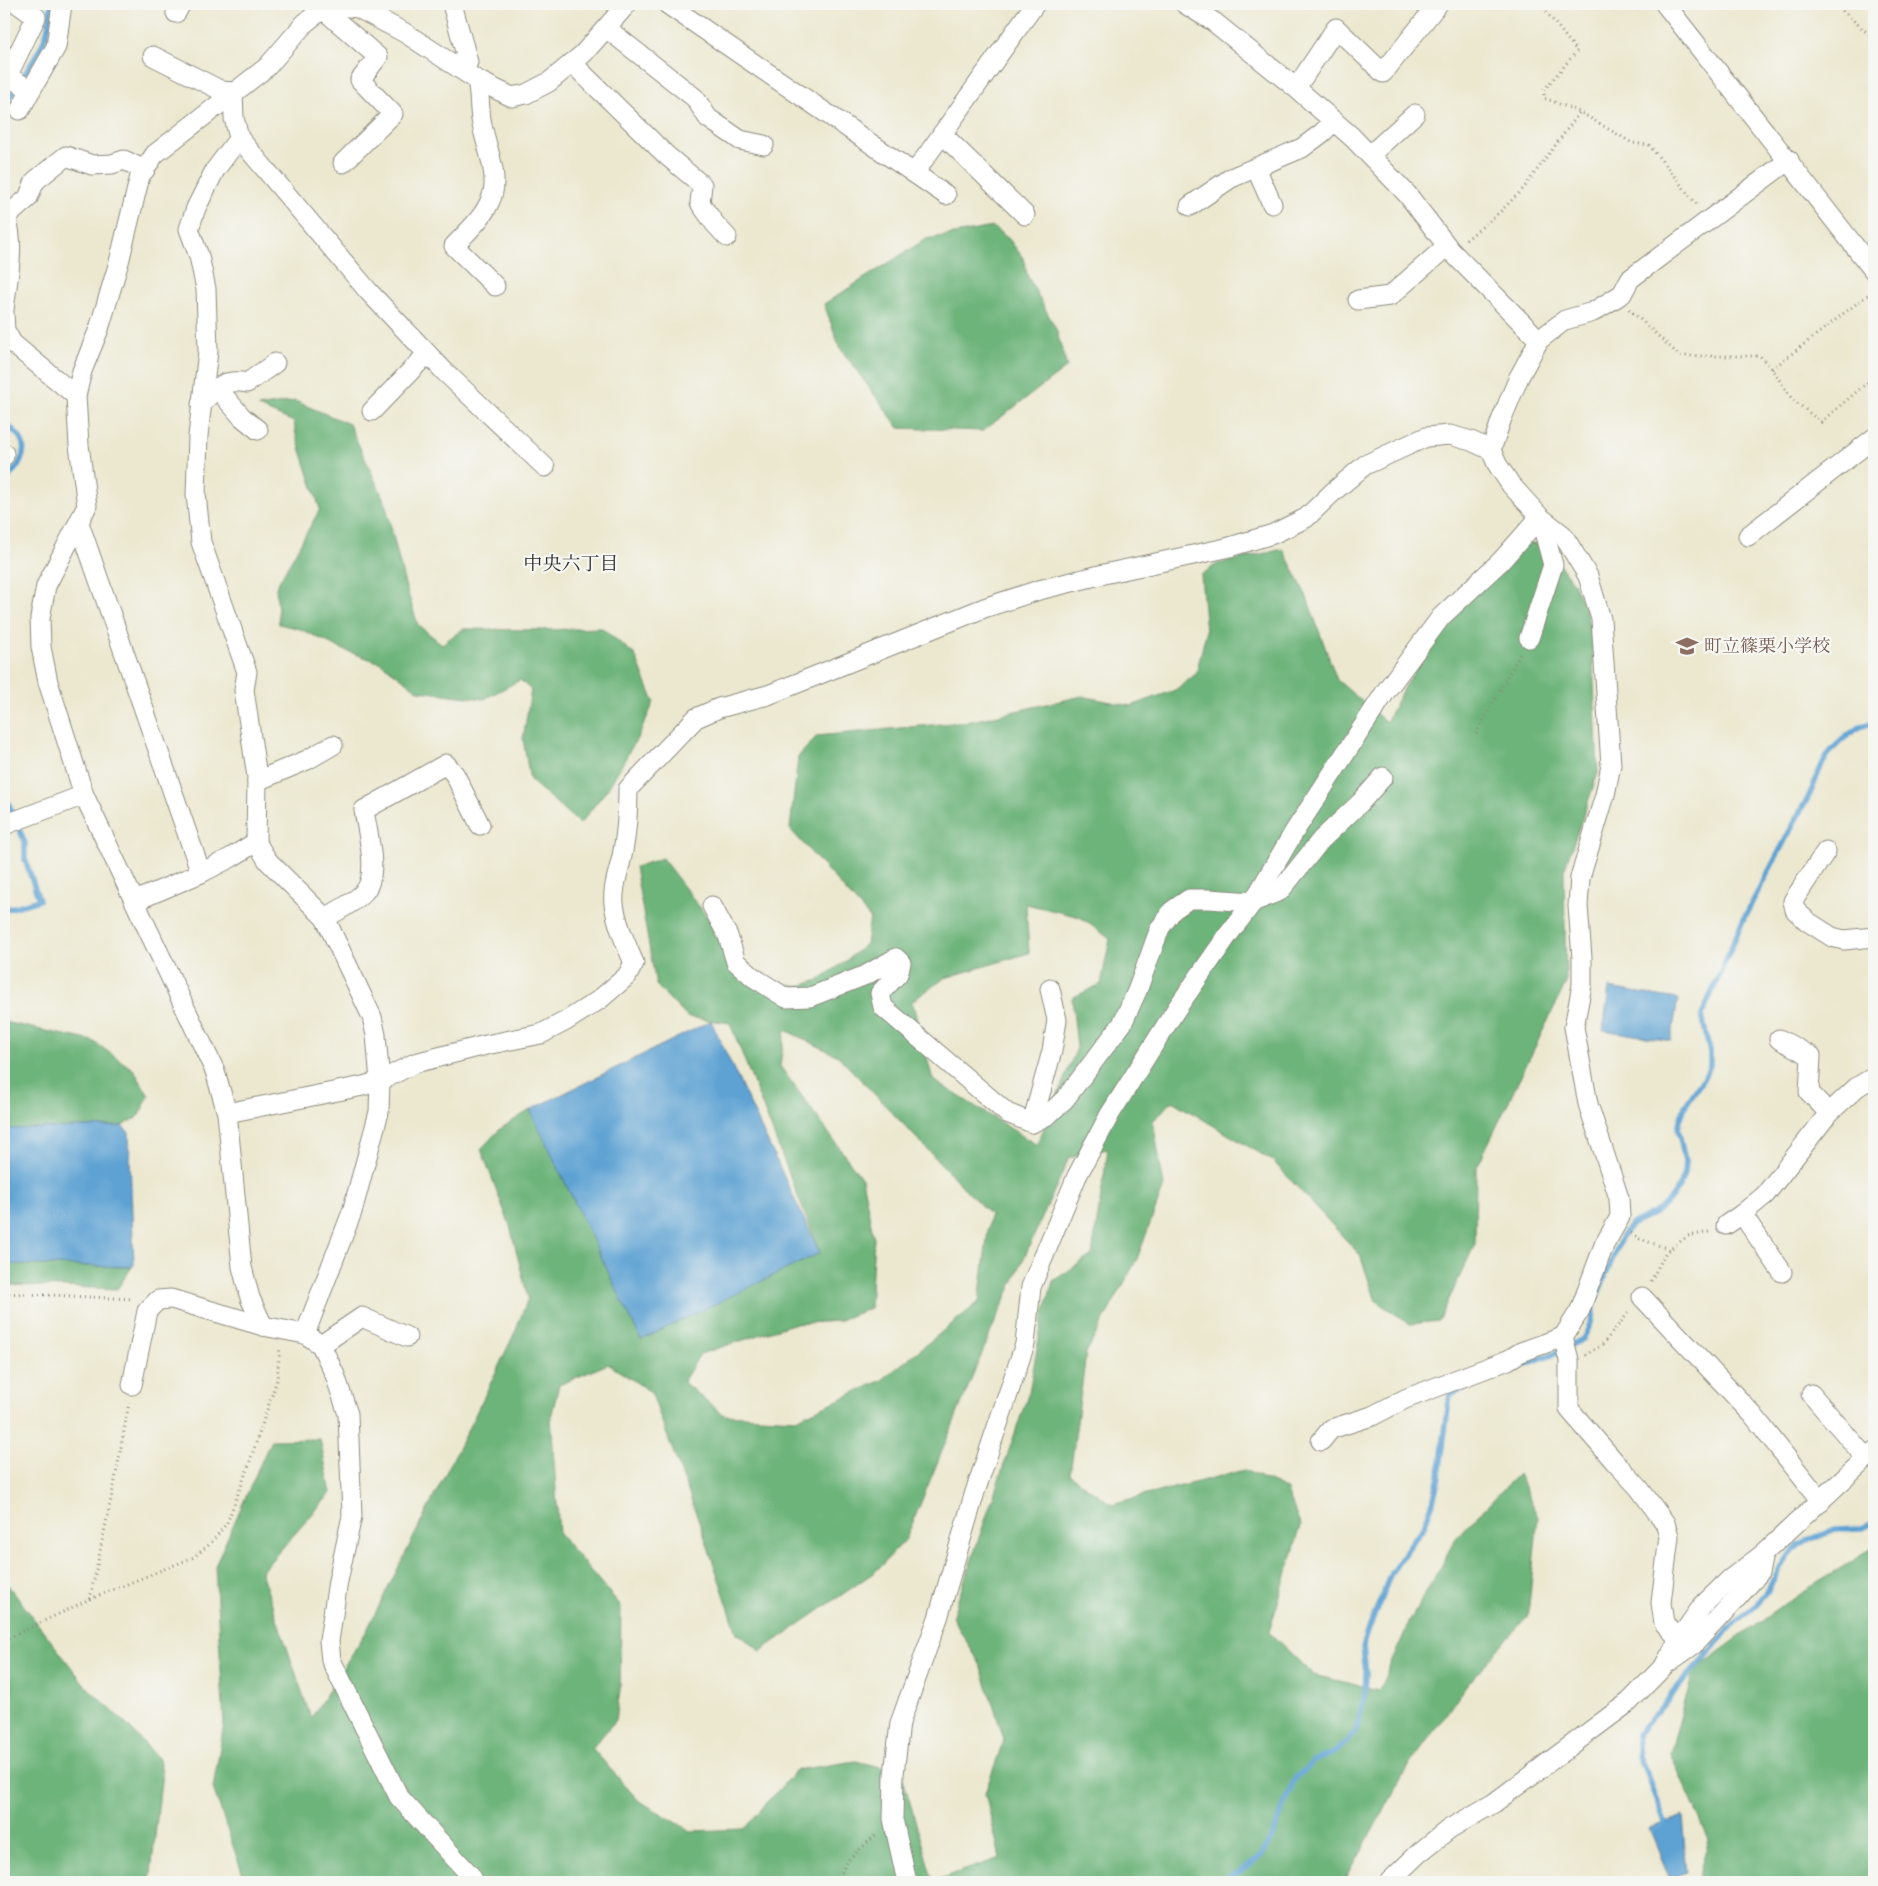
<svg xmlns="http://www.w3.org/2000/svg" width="1878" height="1886" viewBox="0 0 1878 1886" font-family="Vollkorn,'Noto Serif JP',serif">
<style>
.forest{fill:#6db47a;stroke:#4c7052;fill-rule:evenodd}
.water{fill:#5da2d3;stroke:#44667f}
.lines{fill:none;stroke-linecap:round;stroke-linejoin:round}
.stream{stroke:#5da2d3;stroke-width:5.5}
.minor-casing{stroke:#8c8a7e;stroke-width:21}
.path{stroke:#8c8a7e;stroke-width:3;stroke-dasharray:1 4;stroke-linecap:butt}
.minor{stroke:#fff;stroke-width:19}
.labels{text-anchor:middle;stroke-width:4.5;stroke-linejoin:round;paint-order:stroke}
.education-label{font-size:18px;fill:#785e54;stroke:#f6f6f2;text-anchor:start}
.neighbourhood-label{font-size:19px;fill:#2b2b2b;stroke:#f6f6f2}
</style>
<rect width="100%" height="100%" fill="#f6f6f2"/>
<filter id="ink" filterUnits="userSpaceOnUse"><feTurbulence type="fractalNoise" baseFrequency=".02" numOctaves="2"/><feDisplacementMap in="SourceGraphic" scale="10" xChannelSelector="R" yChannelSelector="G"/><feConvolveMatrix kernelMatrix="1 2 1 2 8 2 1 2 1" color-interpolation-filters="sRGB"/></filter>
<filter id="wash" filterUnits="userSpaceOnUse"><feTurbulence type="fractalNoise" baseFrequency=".0096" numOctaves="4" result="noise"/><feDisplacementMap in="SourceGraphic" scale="20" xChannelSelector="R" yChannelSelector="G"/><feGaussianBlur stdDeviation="1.12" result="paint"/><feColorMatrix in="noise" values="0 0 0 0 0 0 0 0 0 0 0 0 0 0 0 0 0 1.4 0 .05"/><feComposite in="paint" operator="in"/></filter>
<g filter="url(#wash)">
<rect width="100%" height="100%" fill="#ece8d0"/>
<g class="forest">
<polygon points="993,227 1009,239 1023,258 1028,277 1056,329 1067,367 983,431 899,428 840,348 824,304 926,239"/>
<polygon points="295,401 349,424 385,502 404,581 418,625 442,644 463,629 543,630 602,628 635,655 654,702 640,733 609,787 580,824 530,780 523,739 531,690 520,680 484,699 419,691 381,663 344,650 300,629 279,624 276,587 320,509 296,435 294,422 258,407"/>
<path d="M1537,543L1557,561L1573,583L1586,612L1592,638L1598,773L1564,870L1566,983L1476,1169L1475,1244L1439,1321L1410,1324L1376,1301L1360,1255L1273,1161L1172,1101L1153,1121L1164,1186L1137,1259L1086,1353L1070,1475L1111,1504L1244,1470L1286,1489L1301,1526L1269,1632L1313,1675L1379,1690L1410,1621L1456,1538L1518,1474L1538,1517L1528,1615L1468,1684L1407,1768L1344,1882H241L242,1872L213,1788L224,1724L215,1566L271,1440L320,1439L331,1493L261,1572L311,1718L366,1632L481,1403L516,1330L528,1298L510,1226L481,1149L500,1129L530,1110L641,1339L820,1253L730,1023L687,1017L656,985L635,867L662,858L753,977L798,987L818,980L842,964L866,944L870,918L790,829L798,757L817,736L972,721L1082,696L1131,706L1175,690L1196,674L1206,633L1201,575L1217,564L1283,549L1306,595L1337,680L1386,722L1405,685L1461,606L1523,545ZM1026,904L1080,917L1110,939L1101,984L1072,998L1077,1048L1037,1145L933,1080L912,1001L945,978L1029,953ZM785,1030L838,1056L990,1215L979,1302L882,1380L796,1419L724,1415L683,1382L700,1354L793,1324L838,1321L870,1308L874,1239L862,1179L780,1066ZM1108,1149L1092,1255L1053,1281L1042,1322L1029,1392L952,1617L980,1664L1004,1739L985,1793L1000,1858L933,1881L901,1772L856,1761L796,1770L744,1829L691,1831L638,1800L592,1748L616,1720L620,1690L621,1606L559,1534L551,1417L559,1385L608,1364L651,1392L702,1529L737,1633L761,1651L876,1571L906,1539L992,1329L1069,1158Z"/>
<polygon points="4,1022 93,1041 134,1070 149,1096 138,1117 122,1126 4,1129"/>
<polygon points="4,1264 132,1267 117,1289 6,1285 4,1287"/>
<polygon points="1874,1548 1874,1882 1697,1882 1709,1839 1670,1753 1694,1670 1798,1594"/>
<polygon points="4,1580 85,1685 124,1722 159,1759 162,1772 150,1882 4,1882"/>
</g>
<g class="water">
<polygon points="1609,988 1678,999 1671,1041 1603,1030"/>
<polygon points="711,1021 820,1253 641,1340 530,1110"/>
<polygon points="122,1126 129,1132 134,1265 132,1267 4,1264 4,1129"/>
<polygon points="1682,1816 1687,1872 1670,1879 1649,1829"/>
</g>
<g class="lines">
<g class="stream">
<path d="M4,110C21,72 51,50 51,4"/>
<path d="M4,422C9,427 18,433 21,439C30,456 14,471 4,482"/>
<polyline points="4,792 25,843 25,859 39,900 4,910"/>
<polyline points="1667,1828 1639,1755 1637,1735 1728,1630 1753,1608 1767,1592 1781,1565 1799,1545 1836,1529 1862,1528 1874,1522"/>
<path d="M1218,1882L1241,1872L1261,1856L1273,1835L1288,1794L1296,1777L1314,1761L1335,1752L1350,1739L1356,1730L1365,1696L1366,1673L1363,1647L1370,1626L1391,1573L1424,1526L1433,1502L1439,1476L1450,1394L1557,1352L1583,1339L1591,1323L1595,1301L1622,1236L1631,1225L1654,1213L1669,1201L1679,1187L1684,1173L1685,1161L1678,1129L1680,1120L1685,1106L1707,1073L1710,1065V1054L1702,1015L1744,918L1802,808C1814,792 1816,772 1827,756C1836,744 1860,722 1874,724"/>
</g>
</g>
</g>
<g filter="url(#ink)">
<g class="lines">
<g class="minor-casing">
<g id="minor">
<polyline points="317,4 378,57 360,80 393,114 343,163"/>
<polyline points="452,4 468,62"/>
<polyline points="667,4 946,195"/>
<polyline points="1185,4 1214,22 1296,88 1352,137 1407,194 1451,251 1539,340"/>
<polyline points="1665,4 1874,271"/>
<polyline points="176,13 181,4"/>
<polyline points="606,28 695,98 708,118 740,140 764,145"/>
<polyline points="153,56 222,91 233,92"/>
<polyline points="572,63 666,155 702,185 700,203 715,224 727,237"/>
<polyline points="7,76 31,90 56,47 62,4"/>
<path d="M477,80C480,93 479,106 481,119C484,144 502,176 490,201C483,218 467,232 454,246L495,286"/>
<polyline points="4,83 36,17 18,4"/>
<polyline points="1296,88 1336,28 1383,73 1438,4"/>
<polyline points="233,92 234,118 239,138 215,170 196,208 189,229 199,256 206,289 208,351 198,436 196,494 201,542 247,672 244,690 257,777 256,842 268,861 325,918 372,1017 376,1035 380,1081 379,1112 352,1212 305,1334"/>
<polyline points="20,110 31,90"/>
<polyline points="942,134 1025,215"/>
<polyline points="239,138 369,292 444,371 545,467"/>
<polyline points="1370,155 1415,114"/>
<polyline points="1256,168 1272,204"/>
<polyline points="915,172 1035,4"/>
<polyline points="1190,206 1231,178 1302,148 1322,133 1334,121"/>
<polyline points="4,217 6,217 28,198 35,181 66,156 92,165 112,164 124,160 145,170"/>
<polyline points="1358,300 1390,296 1447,246"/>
<path d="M4,310C7,281 16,246 6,217"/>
<polyline points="4,313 5,330 12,343 76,396"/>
<polyline points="217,388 242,417 258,430"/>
<path d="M201,404C217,388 223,378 247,383L275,363"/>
<polyline points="372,411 427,354"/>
<polyline points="1491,450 1502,418 1519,377 1539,340 1565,320 1593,312 1622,294 1630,279 1789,160"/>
<polyline points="4,453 4,456"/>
<polyline points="79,523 201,873 135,901"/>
<polyline points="1748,536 1874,438"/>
<polyline points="1529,638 1553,565 1540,517"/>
<polyline points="257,781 307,760 333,745"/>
<polyline points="4,825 84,795"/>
<polyline points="1826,851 1793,901 1795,910 1807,921 1832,937 1844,940 1874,937"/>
<polyline points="201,873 232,857 256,842"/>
<polyline points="712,906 728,936 736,962 753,977 786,998 810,997 866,975 896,958 901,963 898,974 880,993 883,1007 1007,1113 1032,1123 1048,1115 1065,1099 1122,1024 1137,991 1160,928 1173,910 1189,899 1209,899 1253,902 1280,891 1321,840 1360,803 1383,777"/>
<path d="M325,918C337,911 354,903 364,892C380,875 367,832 364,810L446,764L455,775L480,825"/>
<polyline points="1779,1039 1811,1056 1809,1092 1829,1113"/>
<path d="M227,1113L363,1086L380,1081L415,1063L486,1045L541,1034L566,1021L599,1000L627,976L634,963C626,944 617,925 614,904C612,886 620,869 623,851C627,830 628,810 628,789L696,718L719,708L768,695L984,608L1039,590L1104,574L1226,548L1273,534L1306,518L1333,492L1365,465L1426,437L1450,435L1471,441L1491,450L1497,464L1511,485L1540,517L1563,535L1588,576L1601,619L1611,765L1605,795L1580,878L1578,906L1582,958V985L1574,1027L1588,1104L1619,1198L1620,1217L1604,1245L1580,1310L1563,1337L1521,1352L1508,1360L1405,1399L1372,1416L1331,1429L1321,1441"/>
<polyline points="1032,1123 1052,1051 1057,1020 1050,989"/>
<polyline points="1726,1225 1742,1214"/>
<polyline points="1782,1272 1742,1214 1765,1195 1829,1113 1857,1087 1874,1077"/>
<polyline points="1642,1297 1753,1415 1821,1501"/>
<polyline points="263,1326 250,1298 242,1267 227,1113 215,1071 84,795 48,682 41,647 40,618 46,586 87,506 79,445 76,396 82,371 99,329 119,262 140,176 155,154 267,67 305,23 323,9 340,6 358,8 405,33 477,80 512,97 526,94 549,82 583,54 627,4"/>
<polyline points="1563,1337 1569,1360 1569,1409 1615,1462 1639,1488 1665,1523 1669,1536 1661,1603 1664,1623 1679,1639"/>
<polyline points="321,1345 362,1317 407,1337"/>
<polyline points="132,1385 147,1311 158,1300 171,1299 263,1326 305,1334 321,1345 335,1375 348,1414 352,1516 338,1581 329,1641 331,1660 399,1797 471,1876 474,1882"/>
<polyline points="1811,1394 1866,1458"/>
<polyline points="1669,1662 1693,1645 1737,1598 1759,1573 1763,1554"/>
<polyline points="907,1882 893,1819 894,1774 900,1723 938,1618 975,1492 1025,1344 1031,1287 1077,1176 1110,1114 1177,1008 1228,935 1253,902 1294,832 1388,688 1441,617 1501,561 1540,517"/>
<polyline points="1389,1882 1419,1853 1449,1829 1494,1803 1629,1702 1664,1666 1679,1639 1703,1605 1730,1579 1763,1554 1874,1451"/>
</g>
</g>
<g class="path">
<polyline points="1540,4 1577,51 1544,90 1544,98 1580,112 1632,143 1649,145 1698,206"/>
<polyline points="1835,4 1874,39"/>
<polyline points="1466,240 1500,212 1523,189 1580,112"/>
<polyline points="1629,309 1680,356 1760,356 1772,369 1792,399 1821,422 1874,377"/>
<polyline points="1772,369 1874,290"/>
<polyline points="1476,734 1520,654"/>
<polyline points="1631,1233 1640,1239 1669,1249"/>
<polyline points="1651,1281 1666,1252 1688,1236 1709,1232"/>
<polyline points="4,1293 133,1299"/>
<polyline points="1585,1355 1602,1345 1630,1311"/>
<polyline points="90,1599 194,1557 210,1544 227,1523 247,1470 277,1380 280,1347"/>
<polyline points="4,1640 90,1599 115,1480 129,1403"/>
<polyline points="838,1882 846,1862 878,1833"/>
</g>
<use href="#minor" class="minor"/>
</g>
</g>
<defs>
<g id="school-bare" transform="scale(1.725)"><path d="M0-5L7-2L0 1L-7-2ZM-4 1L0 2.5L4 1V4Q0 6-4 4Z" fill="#8d6e63" stroke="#f6f6f2" stroke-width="2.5" paint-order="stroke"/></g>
</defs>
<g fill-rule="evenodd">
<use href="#school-bare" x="1687" y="646"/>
</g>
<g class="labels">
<g class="education-label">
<text x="1704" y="652">町立篠栗小学校</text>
</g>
<g class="neighbourhood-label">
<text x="571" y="570">中央六丁目</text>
</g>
</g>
<rect width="1878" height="1886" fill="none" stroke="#f6f6f2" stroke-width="20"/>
</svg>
